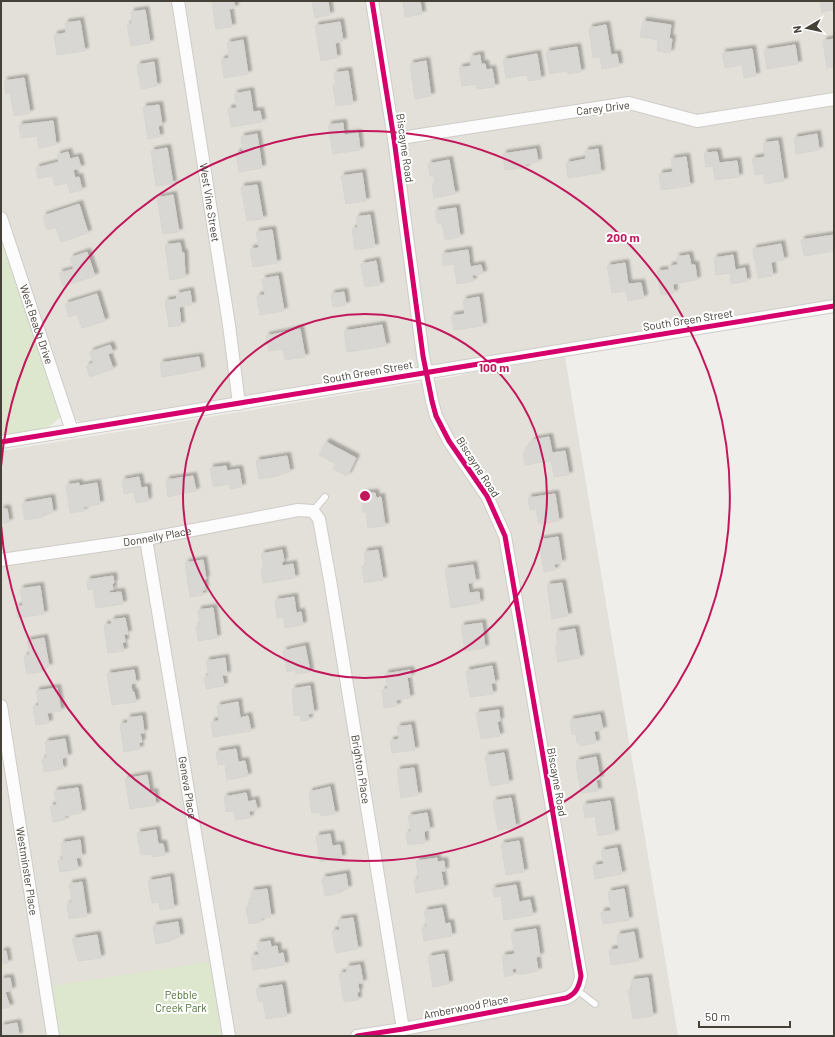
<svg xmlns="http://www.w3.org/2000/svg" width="835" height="1037" viewBox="0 0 835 1037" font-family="Barlow,sans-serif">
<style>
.residential{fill:#e3e0d9}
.green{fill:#dde7cd}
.building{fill:#d9d7d3;stroke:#d8d5d0;filter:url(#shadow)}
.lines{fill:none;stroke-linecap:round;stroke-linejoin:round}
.service-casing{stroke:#ceccc8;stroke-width:8}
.minor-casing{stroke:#ceccc8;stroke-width:14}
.service{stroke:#fdfcfc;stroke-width:6}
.minor{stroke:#fdfcfc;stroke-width:12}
.cycleway-casing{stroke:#fff;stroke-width:8}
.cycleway{stroke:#d6006c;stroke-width:5}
.ring{fill:none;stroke:#c2185b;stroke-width:2}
.labels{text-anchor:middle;stroke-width:4;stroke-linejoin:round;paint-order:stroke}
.street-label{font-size:11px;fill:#454038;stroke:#fff}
.park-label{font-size:11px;fill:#4a7031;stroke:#fff}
.centre{fill:#c2185b;stroke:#fff;stroke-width:2}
.ring-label{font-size:12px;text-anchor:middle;font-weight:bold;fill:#c2185b;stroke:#fff;stroke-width:4;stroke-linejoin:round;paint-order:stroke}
</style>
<defs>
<filter id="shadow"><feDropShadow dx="3.5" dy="-3.5" stdDeviation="1" flood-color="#0004"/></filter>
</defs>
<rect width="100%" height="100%" fill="#f0eeea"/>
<g class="residential">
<polygon points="1,1 834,1 834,300 85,424 78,421 73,418 1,218"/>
<polygon points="565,357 678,1036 1,1036 1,451 458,376 468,373"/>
</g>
<g class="green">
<polygon points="1,218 67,411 47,429 1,436"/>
<polygon points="209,962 221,1036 60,1036 51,986"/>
</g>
<g class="building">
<polygon points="212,1 234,1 235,8 229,9 232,27 216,29"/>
<polygon points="312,1 328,1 330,15 315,18"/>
<polygon points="403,1 420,1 422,14 405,17"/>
<polygon points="820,1 834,1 834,10 822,12"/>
<polygon points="145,10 150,43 131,46 127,25 132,24 131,12"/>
<polygon points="80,21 85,51 57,55 54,35 66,33 65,23"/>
<polygon points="643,21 671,25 669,38 672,39 670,53 657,51 658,40 640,37"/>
<polygon points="340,22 343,41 335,43 337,58 321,61 315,26"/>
<polygon points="606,25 611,55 617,54 619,66 602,69 600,57 593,58 589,28"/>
<polygon points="834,39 834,67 827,68 823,41"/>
<polygon points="243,40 248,74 224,78 221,60 229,58 227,43"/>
<polygon points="795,45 798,64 767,69 764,50"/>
<polygon points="577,47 581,72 568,74 568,71 550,74 546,52"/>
<polygon points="752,49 756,76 744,78 742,65 725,68 722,53"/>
<polygon points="537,54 541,79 528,81 527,75 506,78 503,60"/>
<polygon points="480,55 481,64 485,64 486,70 492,69 495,87 477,89 476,84 462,86 459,68 471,66 470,57"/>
<polygon points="426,61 431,96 415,99 410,64"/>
<polygon points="154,62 157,86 141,89 137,65"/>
<polygon points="348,71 353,104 336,106 333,85 336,85 334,73"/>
<polygon points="24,78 30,113 14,116 10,93 6,94 4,81"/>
<polygon points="250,91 253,112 260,111 262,122 231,127 228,109 237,108 234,94"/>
<polygon points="159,105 162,125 158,126 160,137 148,139 143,107"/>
<polygon points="53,121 56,145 39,148 37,136 21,138 19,125"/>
<polygon points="343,123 344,135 358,133 360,150 333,154 328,125"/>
<polygon points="257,134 262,168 239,172 236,153 243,152 241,137"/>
<polygon points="817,134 819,150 796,154 794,138"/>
<polygon points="778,141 784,181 765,184 763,174 755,175 752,159 765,157 763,143"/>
<polygon points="167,148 173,184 156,186 151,151"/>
<polygon points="536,149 538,162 525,164 526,168 505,170 503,154"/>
<polygon points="598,149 601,173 568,178 566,163 586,159 585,151"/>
<polygon points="68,152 70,159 78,157 81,168 73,170 75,178 79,177 82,190 70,193 67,183 55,186 52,176 38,179 36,168 59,162 57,155"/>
<polygon points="717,152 719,163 737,161 739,177 715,180 713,166 706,167 704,153"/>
<polygon points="686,157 690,186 661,190 659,174 673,172 671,159"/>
<polygon points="449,160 455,194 434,198 432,185 435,184 434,176 430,176 428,164"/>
<polygon points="362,173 366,201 346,204 341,176"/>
<polygon points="257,185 263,219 247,221 241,187"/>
<polygon points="173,195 179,232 163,234 157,198"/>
<polygon points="79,204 88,233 61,242 56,227 47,230 43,216"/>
<polygon points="456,208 460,237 445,240 442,223 437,223 435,211"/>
<polygon points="370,215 375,247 355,250 352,229 358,228 356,217"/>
<polygon points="272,230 277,263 253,267 250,249 259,248 256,232"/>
<polygon points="834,235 834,251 804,256 801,240"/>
<polygon points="180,243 182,253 184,253 185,277 170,280 165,245"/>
<polygon points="781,244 784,260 771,262 773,276 758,278 753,249"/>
<polygon points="468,250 470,267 481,265 483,274 472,275 473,281 457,284 454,264 443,266 442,254"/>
<polygon points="87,252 95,276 63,286 59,273 74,269 70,258"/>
<polygon points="689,255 691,265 695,265 697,280 673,284 674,293 661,295 657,271 669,270 669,266 678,265 676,257"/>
<polygon points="733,255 735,270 745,268 747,281 731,284 730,273 716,275 714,258"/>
<polygon points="376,261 380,285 365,287 361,264"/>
<polygon points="625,263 628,284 641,283 644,298 628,301 626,291 612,293 607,266"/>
<polygon points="278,276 284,311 260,315 257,296 265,295 262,279"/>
<polygon points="190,291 192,305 179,307 181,325 169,327 165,301 177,299 176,294"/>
<polygon points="344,292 346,305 333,307 331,294"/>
<polygon points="97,294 105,321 82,328 77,314 69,317 65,304"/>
<polygon points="479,297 483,326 454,330 451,316 465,314 463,300"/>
<polygon points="382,325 386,346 347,352 344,331"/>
<polygon points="300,329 305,357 285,360 283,349 269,351 266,336"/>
<polygon points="110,345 113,352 108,354 113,369 90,377 86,366 93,363 90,352"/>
<polygon points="199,357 201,370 162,377 160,363"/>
<polygon points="549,437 552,453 565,451 569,475 554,477 551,461 525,465 523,453 533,440"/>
<polygon points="326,442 356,458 347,476 333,469 336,464 319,455"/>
<polygon points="287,456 290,472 279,474 279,476 259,479 256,461"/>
<polygon points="226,466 227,471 239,469 242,487 230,489 229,484 213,487 210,468"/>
<polygon points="193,476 196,491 168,497 166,480"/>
<polygon points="139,477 141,488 147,487 148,501 136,503 134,492 124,494 122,480"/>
<polygon points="79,483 79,486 97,483 100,504 83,507 84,511 70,513 66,485"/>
<polygon points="375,493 376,498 381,497 385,526 368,528 366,512 363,512 361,494"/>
<polygon points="555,494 559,521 539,524 536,509 530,510 528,498"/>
<polygon points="51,498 53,513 42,514 43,517 25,520 22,503"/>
<polygon points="1,509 7,509 9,522 1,524"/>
<polygon points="558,537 562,563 554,564 555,570 544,572 539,540"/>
<polygon points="282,550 284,561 282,562 282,566 293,564 295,578 263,583 261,569 264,569 261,554"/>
<polygon points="378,550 383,580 364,583 362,567 366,566 364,552"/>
<polygon points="203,560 206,579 204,580 205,590 202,590 203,595 190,597 185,563"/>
<polygon points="473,565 476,582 468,583 469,593 479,592 480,603 451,608 445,569"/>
<polygon points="113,576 114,583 112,584 113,590 109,590 110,593 121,592 123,604 96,608 93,589 88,590 87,580"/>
<polygon points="562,583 568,616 552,619 547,585"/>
<polygon points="40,586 44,614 18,618 16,607 23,606 20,589"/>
<polygon points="294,597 296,613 301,612 303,625 285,628 284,617 277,618 275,600"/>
<polygon points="213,608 217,638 198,641 196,626 200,625 198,610"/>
<polygon points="125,618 128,634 124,634 125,642 122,643 124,651 108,653 104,625 112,624 111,620"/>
<polygon points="482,623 485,648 465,651 461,626"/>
<polygon points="575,629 580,658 558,662 555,646 558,646 556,632"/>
<polygon points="44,638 49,667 40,668 41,672 27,674 24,656 30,655 27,641"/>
<polygon points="305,646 310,672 296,674 295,670 287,672 283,651"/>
<polygon points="225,658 227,675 222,675 224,686 206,689 204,677 209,676 206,661"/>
<polygon points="492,666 495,683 491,683 493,694 470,697 466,671"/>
<polygon points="134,670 136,683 131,684 132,692 134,692 136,702 112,705 107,674"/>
<polygon points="410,670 411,677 407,677 410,698 396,700 397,706 384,708 382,690 388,689 385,674"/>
<polygon points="310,686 314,713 308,714 309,720 301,721 300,715 294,716 292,689"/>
<polygon points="57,688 61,711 47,713 49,723 36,725 33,707 39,706 36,691"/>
<polygon points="238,702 240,718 248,716 251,731 213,737 211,722 219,721 217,706"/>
<polygon points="499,710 500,721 497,722 500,736 481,739 476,713"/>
<polygon points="600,715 603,730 594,731 596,743 580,746 580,743 577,743 576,734 572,735 570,720"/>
<polygon points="142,716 144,733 140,733 142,742 139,743 140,749 124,752 120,724 128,723 127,718"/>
<polygon points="411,725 415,750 392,753 390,741 399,739 397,727"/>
<polygon points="65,739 68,757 62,758 63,769 44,772 42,759 47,758 45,742"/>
<polygon points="236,749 238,762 245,761 248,776 227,780 225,764 218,765 216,752"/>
<polygon points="504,753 509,783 490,786 485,756"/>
<polygon points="596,757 600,779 596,780 598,791 581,793 576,761"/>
<polygon points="414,768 418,795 401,798 397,770"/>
<polygon points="147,775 150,793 154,792 156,805 130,809 125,779"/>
<polygon points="330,787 335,814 321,816 320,812 312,813 309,792"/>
<polygon points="78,788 82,813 64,816 65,820 53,822 50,806 57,805 54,791"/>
<polygon points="246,793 248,802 255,800 257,810 249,811 250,818 236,820 234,811 226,812 224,797"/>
<polygon points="511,798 516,827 498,830 493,801"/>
<polygon points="610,801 615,833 598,836 595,816 585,818 583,805"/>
<polygon points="427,813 430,830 424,831 425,843 408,845 406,833 411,832 408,816"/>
<polygon points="156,830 158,844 163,844 165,855 152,857 151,854 141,855 137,833"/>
<polygon points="330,834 332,846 340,845 342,858 320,862 316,836"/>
<polygon points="80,840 82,857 76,858 78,869 60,872 58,860 63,860 61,843"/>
<polygon points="519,841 524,872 506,875 501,844"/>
<polygon points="617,848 622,874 595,879 593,866 604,864 601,851"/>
<polygon points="437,858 437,862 444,861 445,871 441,871 444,888 416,893 414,880 419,879 416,861"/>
<polygon points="346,874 348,889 339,890 340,893 325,896 322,878"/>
<polygon points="170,877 174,908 160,910 159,902 152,903 148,881"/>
<polygon points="82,882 87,916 69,919 67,904 72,903 69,884"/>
<polygon points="516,885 519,902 530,900 533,915 504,920 501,896 494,897 492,889"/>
<polygon points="267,889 271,917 261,918 261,922 249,924 246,907 250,906 249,899 252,898 251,891"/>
<polygon points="624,889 629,920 603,924 601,912 611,911 608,892"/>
<polygon points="442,908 445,924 450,923 452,936 424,941 422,928 427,927 424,911"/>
<polygon points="353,918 358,949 336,953 332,931 340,930 338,920"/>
<polygon points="178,922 180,937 171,938 171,941 156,944 153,926"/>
<polygon points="536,929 540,956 536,957 538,971 518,975 517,968 512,969 513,975 505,977 502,956 515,954 511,933"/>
<polygon points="634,932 639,961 611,965 609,950 619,949 617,935"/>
<polygon points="97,935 101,958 78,961 72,939"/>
<polygon points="270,941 271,947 277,946 278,954 283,953 285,965 253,970 251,956 259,955 257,943"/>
<polygon points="6,951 8,963 1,964 1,952"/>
<polygon points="444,954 449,984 433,987 428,957"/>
<polygon points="360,965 363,983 358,983 359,992 357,992 358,1000 344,1002 339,974 347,972 346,967"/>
<polygon points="10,978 12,990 5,992 10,1007 1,1009 1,979"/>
<polygon points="648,978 653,1016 633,1019 628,991 632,991 631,980"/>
<polygon points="282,985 287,1016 266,1019 263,1001 259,1002 256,989"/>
<polygon points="17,1023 19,1036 1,1036 1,1026"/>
</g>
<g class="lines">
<g class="service-casing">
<g id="service">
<polyline points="313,511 325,497"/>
<polyline points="577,990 595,1004"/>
</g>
</g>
<g class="minor-casing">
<g id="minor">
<path id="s1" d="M178,1L229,325L239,404"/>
<polyline points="394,139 629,103 697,121 834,99"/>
<path id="s2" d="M1,218L72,431"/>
<polyline points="1,442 834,306"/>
<path id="s3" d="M146,539L229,1036"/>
<path id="s4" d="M1,560L146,539L298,510L313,511L319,519L330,580L403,1029"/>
<path id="s5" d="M1,706L53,1036"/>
<path d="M357,1036L403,1029L566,998C576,994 579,987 581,976L505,536L487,496L449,441L436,416L432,401L423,356L394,139L372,1"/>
</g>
</g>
<use href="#service" class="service"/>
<use href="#minor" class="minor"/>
<g class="cycleway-casing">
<g id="cycleway">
<polyline points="1,442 834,306"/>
<path d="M357,1036L403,1029L566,998C576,994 579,987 581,976L505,536L487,496L449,441L436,416L432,401L423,356L394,139L372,1"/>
</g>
</g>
<use href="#cycleway" class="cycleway"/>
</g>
<g class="ring">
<circle cx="365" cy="496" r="182"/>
<path d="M1 467A365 365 0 1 1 1 525"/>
</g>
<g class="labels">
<g class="street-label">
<text transform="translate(603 108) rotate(-7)" y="4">Carey Drive</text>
<text transform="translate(405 148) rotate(82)" y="4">Biscayne Road</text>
<text dy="4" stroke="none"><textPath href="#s1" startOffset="204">West Vine Street</textPath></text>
<text transform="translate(688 320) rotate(-9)" y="4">South Green Street</text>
<text dy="4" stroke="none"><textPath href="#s2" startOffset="112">West Beach Drive</textPath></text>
<text transform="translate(368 372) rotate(-10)" y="4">South Green Street</text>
<text transform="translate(478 467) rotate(57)" y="4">Biscayne Road</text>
<text dy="4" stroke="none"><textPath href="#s4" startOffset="158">Donnelly Place</textPath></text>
<text dy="4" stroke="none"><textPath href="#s4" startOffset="580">Brighton Place</textPath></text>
<text transform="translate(557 782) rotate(80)" y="4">Biscayne Road</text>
<text dy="4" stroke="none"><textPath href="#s3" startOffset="252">Geneva Place</textPath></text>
<text dy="4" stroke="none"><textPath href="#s5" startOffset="167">Westminster Place</textPath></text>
<text transform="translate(466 1007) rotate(-11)" y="4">Amberwood Place</text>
</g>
<g class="park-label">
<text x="181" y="999">Pebble<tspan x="181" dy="13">Creek Park</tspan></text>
</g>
</g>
<circle cx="365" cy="496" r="6" class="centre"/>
<g class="ring-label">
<text x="623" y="242">200 m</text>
<text x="494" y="372">100 m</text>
</g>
<rect width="835" height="1037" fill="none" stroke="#454038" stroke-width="4"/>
<g transform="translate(807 28) rotate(261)" stroke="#ffffff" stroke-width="3" paint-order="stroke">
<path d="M0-3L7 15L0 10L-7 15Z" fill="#454038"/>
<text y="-6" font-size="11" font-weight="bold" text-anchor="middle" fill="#454038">N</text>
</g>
<path d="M699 1021v6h91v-6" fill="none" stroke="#454038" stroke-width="2"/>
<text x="705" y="1021" font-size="12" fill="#454038" stroke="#ffffff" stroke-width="3" paint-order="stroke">50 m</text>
</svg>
